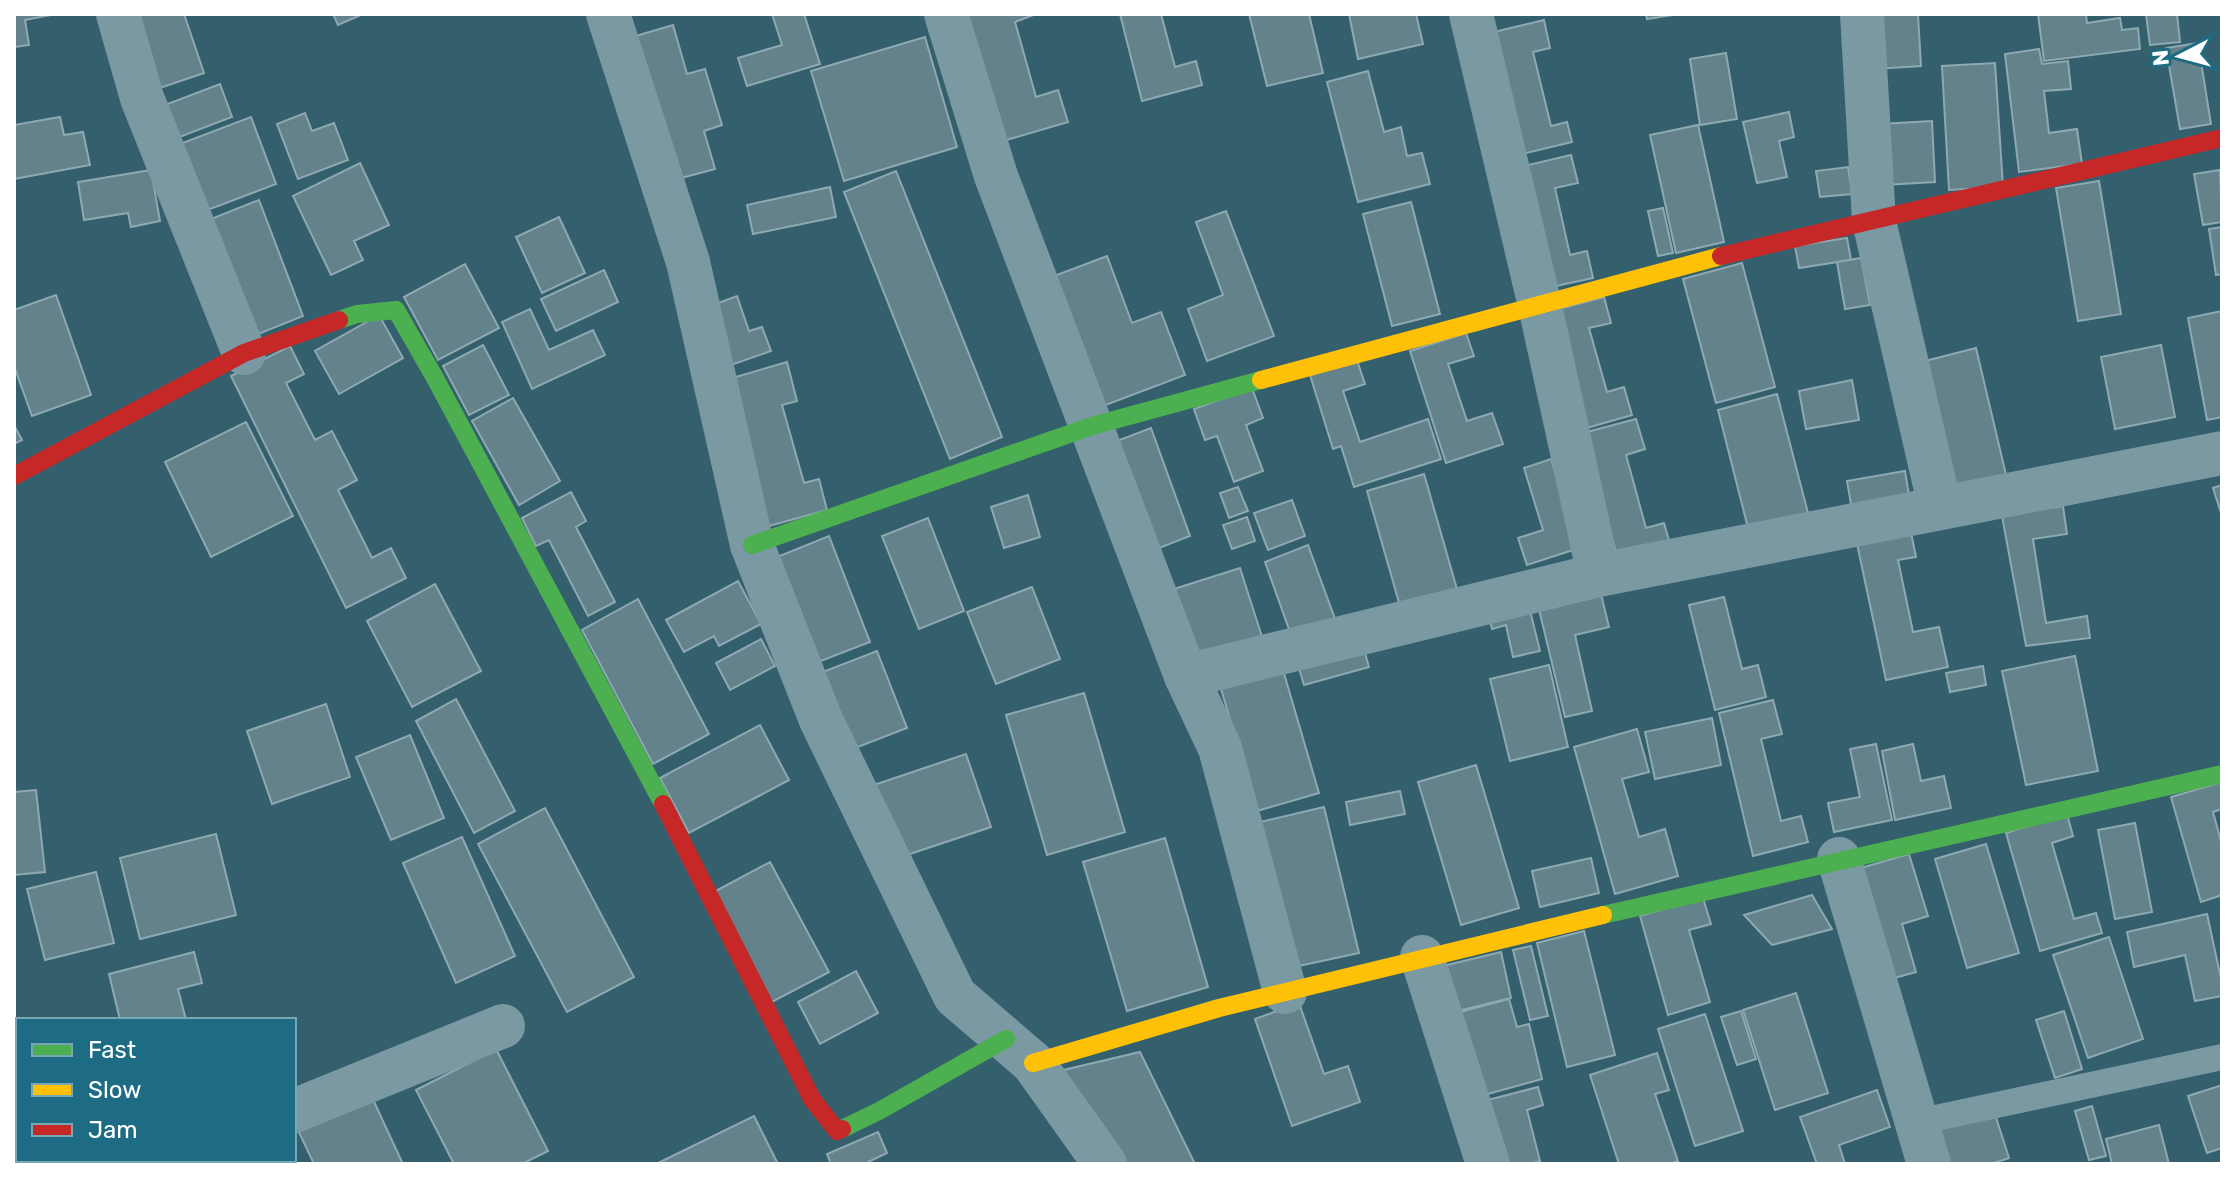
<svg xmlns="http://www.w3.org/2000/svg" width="2236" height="1178" viewBox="0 0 2236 1178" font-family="Rubik,sans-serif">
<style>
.building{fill:#63828c;stroke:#8ea9b1;stroke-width:2}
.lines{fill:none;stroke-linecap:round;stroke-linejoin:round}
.lane{stroke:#7b99a3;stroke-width:26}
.street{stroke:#7b99a3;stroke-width:44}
.fast{stroke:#4caf50;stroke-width:18}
.slow{stroke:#ffc107;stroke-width:18}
.jam{stroke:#c62828;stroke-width:18}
</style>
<rect width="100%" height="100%" fill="#345f6d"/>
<g class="building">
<polygon points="14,14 51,14 51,15 25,20 29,45 14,47"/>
<polygon points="125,14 184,14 204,73 151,91"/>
<polygon points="333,14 363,14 338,25"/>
<polygon points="772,14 804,14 820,64 747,86 738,58 782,45"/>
<polygon points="966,14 1036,14 1015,22 1036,97 1058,90 1068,122 1003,141"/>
<polygon points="1120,14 1161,14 1175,67 1196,61 1202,85 1142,101"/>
<polygon points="1249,14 1309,14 1323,73 1267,86"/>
<polygon points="1349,14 1416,14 1423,44 1358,59"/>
<polygon points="1646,14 1673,14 1673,15 1647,19"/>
<polygon points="1872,14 1918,14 1921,66 1875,69"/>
<polygon points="2038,14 2086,14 2087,23 2120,18 2122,30 2138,28 2140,49 2044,61"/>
<polygon points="2146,14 2177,14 2180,42 2150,45"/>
<polygon points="1544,20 1550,48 1533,52 1551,126 1567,122 1572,142 1514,156 1486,34"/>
<polygon points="673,25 687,74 705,69 722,125 704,131 715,169 670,181 629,38"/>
<polygon points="925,37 957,147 844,181 811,71"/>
<polygon points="2198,43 2211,124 2180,129 2166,48"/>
<polygon points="2039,49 2042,64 2068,61 2071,89 2044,91 2049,133 2077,129 2082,164 2019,172 2005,54"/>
<polygon points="1726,53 1737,119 1700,125 1690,59"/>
<polygon points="1995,63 2003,187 1949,190 1942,66"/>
<polygon points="1368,71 1384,132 1401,127 1407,156 1422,153 1430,184 1358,202 1327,82"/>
<polygon points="220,84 232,117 169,141 157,108"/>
<polygon points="1789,112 1794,137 1779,141 1787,177 1757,183 1743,122"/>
<polygon points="305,113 312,131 334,123 348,160 298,179 277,124"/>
<polygon points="60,117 64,135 83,132 90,165 14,179 14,125"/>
<polygon points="251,117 276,184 197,214 172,147"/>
<polygon points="1932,121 1935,182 1884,185 1880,124"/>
<polygon points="1698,125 1724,242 1676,253 1650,135"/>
<polygon points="1571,155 1578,183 1555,188 1570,255 1587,251 1593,278 1542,289 1515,168"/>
<polygon points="360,163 389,225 354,241 363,260 331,275 293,196"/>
<polygon points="1848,167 1852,194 1820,197 1816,171"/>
<polygon points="151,170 160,221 131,227 128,213 84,220 78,182"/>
<polygon points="2220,170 2222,222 2203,225 2194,174"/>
<polygon points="896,171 1002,437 950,459 844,192"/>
<polygon points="2099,181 2121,314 2078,321 2056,188"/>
<polygon points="830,187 836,217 753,234 747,205"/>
<polygon points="259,200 303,316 246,339 201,223"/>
<polygon points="1411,202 1440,314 1392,326 1363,214"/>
<polygon points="1663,208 1673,253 1658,256 1648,211"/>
<polygon points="1226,211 1274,336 1207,361 1188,309 1223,295 1196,222"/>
<polygon points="559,217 585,273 542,293 516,237"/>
<polygon points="2222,227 2222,274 2216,275 2209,229"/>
<polygon points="1847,238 1851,260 1799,268 1795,246"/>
<polygon points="1107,256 1132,323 1161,312 1185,375 1103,406 1054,276"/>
<polygon points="1861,258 1870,305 1845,309 1837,262"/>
<polygon points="1742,263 1775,387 1716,403 1683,279"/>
<polygon points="465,264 499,328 438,360 404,297"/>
<polygon points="604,270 618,302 556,331 541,299"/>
<polygon points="56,295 91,395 32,416 14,366 14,310"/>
<polygon points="737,296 749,331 762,327 771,351 728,366 707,307"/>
<polygon points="1604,297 1611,323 1589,328 1607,392 1624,387 1632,415 1580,430 1548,312"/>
<polygon points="530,309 549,350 593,330 605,355 532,389 502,322"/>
<polygon points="2222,311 2222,417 2207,420 2188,318"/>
<polygon points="379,315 403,358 339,394 315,351"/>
<polygon points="1466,333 1474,356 1448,364 1467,421 1492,413 1503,444 1446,463 1410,351"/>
<polygon points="483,345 509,395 469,415 443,366"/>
<polygon points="2161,345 2175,417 2115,429 2101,357"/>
<polygon points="290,346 304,374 286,383 315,440 332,431 357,480 338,490 372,558 391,548 406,578 346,608 231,376"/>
<polygon points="1976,348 2007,479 1948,493 1917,363"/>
<polygon points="1357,360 1365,384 1343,391 1360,442 1428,419 1441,459 1354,487 1341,446 1333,449 1310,375"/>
<polygon points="787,362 797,401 782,405 804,483 819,479 827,510 769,526 729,379"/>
<polygon points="1852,380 1859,420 1806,429 1799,391"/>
<polygon points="1252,388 1263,418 1246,425 1263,471 1234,482 1217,436 1205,440 1194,409"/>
<polygon points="1777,394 1808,513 1748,528 1718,410"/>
<polygon points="513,398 560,481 519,505 472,421"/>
<polygon points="1636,419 1645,449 1626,455 1646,528 1664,523 1670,544 1618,559 1583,433"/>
<polygon points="246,422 293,516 211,557 165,462"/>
<polygon points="14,425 22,440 14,444"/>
<polygon points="1151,428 1190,536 1154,550 1114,442"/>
<polygon points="1551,459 1579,548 1527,565 1518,538 1543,530 1524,468"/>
<polygon points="1905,471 1910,501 1852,510 1847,481"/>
<polygon points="1424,474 1459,596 1402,613 1367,491"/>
<polygon points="2222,485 2222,516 2213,488"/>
<polygon points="1238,487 1248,511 1229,518 1220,493"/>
<polygon points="571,492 586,521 576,527 615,602 588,616 549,540 536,546 522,518"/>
<polygon points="1028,495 1040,537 1004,548 991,507"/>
<polygon points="1292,500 1305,536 1268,550 1254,513"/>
<polygon points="2063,506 2067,534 2033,539 2046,623 2087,616 2090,638 2026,646 2002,516"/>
<polygon points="1247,517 1255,541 1232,549 1223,525"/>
<polygon points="928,518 964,611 919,629 882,536"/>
<polygon points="1910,528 1916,557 1898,560 1913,632 1939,627 1948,667 1886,680 1856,539"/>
<polygon points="829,536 870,642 813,664 772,559"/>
<polygon points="1308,545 1335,619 1291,635 1265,562"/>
<polygon points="1240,568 1264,643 1194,665 1171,590"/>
<polygon points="738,581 761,624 719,646 714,636 684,652 666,620"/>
<polygon points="1598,582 1609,627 1575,635 1592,711 1565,717 1536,597"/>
<polygon points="435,584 481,671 412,707 367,621"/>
<polygon points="1032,587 1060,659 996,684 967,612"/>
<polygon points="1724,597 1742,669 1758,665 1766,697 1715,710 1689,605"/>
<polygon points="1527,598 1540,651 1513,657 1506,625 1492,629 1487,608"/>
<polygon points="638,599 709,734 653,764 582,630"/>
<polygon points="761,639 775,666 730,690 716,663"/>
<polygon points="1361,639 1369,667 1304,685 1296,658"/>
<polygon points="877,651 907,728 845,752 815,675"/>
<polygon points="2075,656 2098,771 2026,785 2002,671"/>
<polygon points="1281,663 1319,793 1257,811 1219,682"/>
<polygon points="1549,665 1568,747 1510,761 1490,679"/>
<polygon points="1983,666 1986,685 1950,692 1946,673"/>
<polygon points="1084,693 1125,832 1047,855 1006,715"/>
<polygon points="456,699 515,811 474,833 416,721"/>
<polygon points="1773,700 1782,734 1761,739 1781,821 1801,816 1808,842 1753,856 1719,713"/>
<polygon points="326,704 350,777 272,804 247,731"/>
<polygon points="1712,718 1721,765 1655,779 1645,732"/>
<polygon points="760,725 789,780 689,833 660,778"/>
<polygon points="1637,729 1649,772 1622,779 1639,837 1665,829 1678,876 1615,894 1574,747"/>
<polygon points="410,735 444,818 391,840 356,757"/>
<polygon points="1876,744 1892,820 1834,832 1828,803 1860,797 1850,749"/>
<polygon points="1913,744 1921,781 1944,776 1951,808 1895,820 1882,751"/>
<polygon points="966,754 991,827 895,859 871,786"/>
<polygon points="1476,765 1519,908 1461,925 1418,782"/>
<polygon points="2222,782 2222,809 2213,812 2222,845 2222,895 2201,902 2171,797"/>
<polygon points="36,790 45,872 14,875 14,792"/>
<polygon points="1400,791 1405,814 1350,825 1346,802"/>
<polygon points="1324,807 1359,953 1294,967 1260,822"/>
<polygon points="545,808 634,977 567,1012 478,844"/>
<polygon points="2067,814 2073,836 2052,843 2074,919 2096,913 2102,933 2040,951 2006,833"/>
<polygon points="2135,823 2152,912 2115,919 2098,830"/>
<polygon points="216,834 236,915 140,939 120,858"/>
<polygon points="462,837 515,956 456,983 403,863"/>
<polygon points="1165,838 1208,987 1127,1011 1083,862"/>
<polygon points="1986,844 2019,953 1967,968 1935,859"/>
<polygon points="1909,854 1928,916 1902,924 1916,972 1880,982 1847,872"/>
<polygon points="1591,858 1599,893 1540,907 1532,871"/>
<polygon points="770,862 829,972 770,1003 712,893"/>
<polygon points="96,872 114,943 45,960 27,889"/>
<polygon points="1812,895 1832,929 1772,945 1744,915"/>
<polygon points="1703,898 1711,924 1689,930 1710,1002 1668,1015 1640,916"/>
<polygon points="2207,914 2222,983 2222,996 2195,1001 2185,955 2134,967 2127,932"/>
<polygon points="1584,931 1615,1055 1567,1067 1537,943"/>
<polygon points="2109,937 2143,1039 2088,1058 2053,955"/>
<polygon points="1531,946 1548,1016 1530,1020 1513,950"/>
<polygon points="194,952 202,983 178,989 186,1020 120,1020 109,974"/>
<polygon points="1501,952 1511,998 1454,1012 1443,966"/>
<polygon points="856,971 878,1013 820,1044 798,1002"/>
<polygon points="1796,993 1828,1093 1775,1110 1743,1010"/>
<polygon points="1509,999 1517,1027 1529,1024 1542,1079 1477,1097 1456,1013"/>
<polygon points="1299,1003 1324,1074 1348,1066 1360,1102 1292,1126 1255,1019"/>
<polygon points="1741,1011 1756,1059 1737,1065 1721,1017"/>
<polygon points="2064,1011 2082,1069 2055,1078 2036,1020"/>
<polygon points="1705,1014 1743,1131 1695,1146 1658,1029"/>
<polygon points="496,1049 548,1151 522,1164 454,1164 416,1090"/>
<polygon points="1140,1052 1195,1164 1120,1164 1055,1072"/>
<polygon points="1657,1053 1669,1090 1655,1094 1678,1161 1669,1164 1619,1164 1590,1075"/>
<polygon points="2222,1085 2222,1148 2207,1153 2188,1096"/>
<polygon points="1538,1087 1543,1105 1527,1110 1540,1161 1529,1164 1501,1164 1484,1101"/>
<polygon points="1877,1090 1890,1127 1839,1145 1845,1164 1817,1164 1800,1117"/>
<polygon points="369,1091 403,1164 314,1164 296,1126"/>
<polygon points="2092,1106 2106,1156 2089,1160 2075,1111"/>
<polygon points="1994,1111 2009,1158 1991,1164 1944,1164 1934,1129"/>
<polygon points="754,1116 778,1164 656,1164"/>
<polygon points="2159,1125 2169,1164 2112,1164 2106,1139"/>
<polygon points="878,1132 887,1153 864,1164 831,1164 827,1154"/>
<polygon points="205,1160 268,1160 269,1164 192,1164"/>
</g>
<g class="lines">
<polyline class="lane" points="1917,1122 2222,1057"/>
<g class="street">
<polyline points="118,14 142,98 244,353"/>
<polyline points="608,14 688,262 752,545 821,720 955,996 1033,1063 1105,1164"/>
<polyline points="946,14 996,176 1186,676 1220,748 1285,992"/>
<polyline points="1471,14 1540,306 1599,575"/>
<polyline points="1862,14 1874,221 1940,507"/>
<polyline points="1186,676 1599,575 2222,453"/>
<polyline points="1839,859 1929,1164"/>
<polyline points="1422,957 1488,1164"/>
<polyline points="294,1111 503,1026"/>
<polyline points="105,1164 120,1160"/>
</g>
<g class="fast">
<polyline points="339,320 357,314 396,310 435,378 663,804"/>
<polyline points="752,545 1092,426 1261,380"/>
<polyline points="1603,915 2222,774"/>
<polyline points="842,1129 879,1111 1006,1039"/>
</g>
<g class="slow">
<polyline points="1261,380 1721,256"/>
<polyline points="1033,1063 1219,1008 1603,915"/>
</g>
<g class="jam">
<polyline points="1721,256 2222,138"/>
<polyline points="14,476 244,353 339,320"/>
<polyline points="663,804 812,1099 837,1131 842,1129"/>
</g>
</g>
<rect width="2236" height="1178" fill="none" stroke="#ffffff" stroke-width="32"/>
<rect x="16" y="1018" width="280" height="144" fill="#1d6c84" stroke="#77a7b5" stroke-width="2"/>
<rect x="32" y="1044" width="40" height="12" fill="#4caf50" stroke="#77a7b5" stroke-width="2"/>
<text x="88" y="1058" font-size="24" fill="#ffffff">Fast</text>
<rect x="32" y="1084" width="40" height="12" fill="#ffc107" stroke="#77a7b5" stroke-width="2"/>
<text x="88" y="1098" font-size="24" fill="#ffffff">Slow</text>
<rect x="32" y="1124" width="40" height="12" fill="#c62828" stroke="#77a7b5" stroke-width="2"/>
<text x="88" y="1138" font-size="24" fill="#ffffff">Jam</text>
<g transform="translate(2180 56) rotate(264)" stroke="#1d6c84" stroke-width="6" paint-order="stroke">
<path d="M0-6L14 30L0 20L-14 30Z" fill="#ffffff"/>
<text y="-12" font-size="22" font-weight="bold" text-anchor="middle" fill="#ffffff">N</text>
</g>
</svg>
